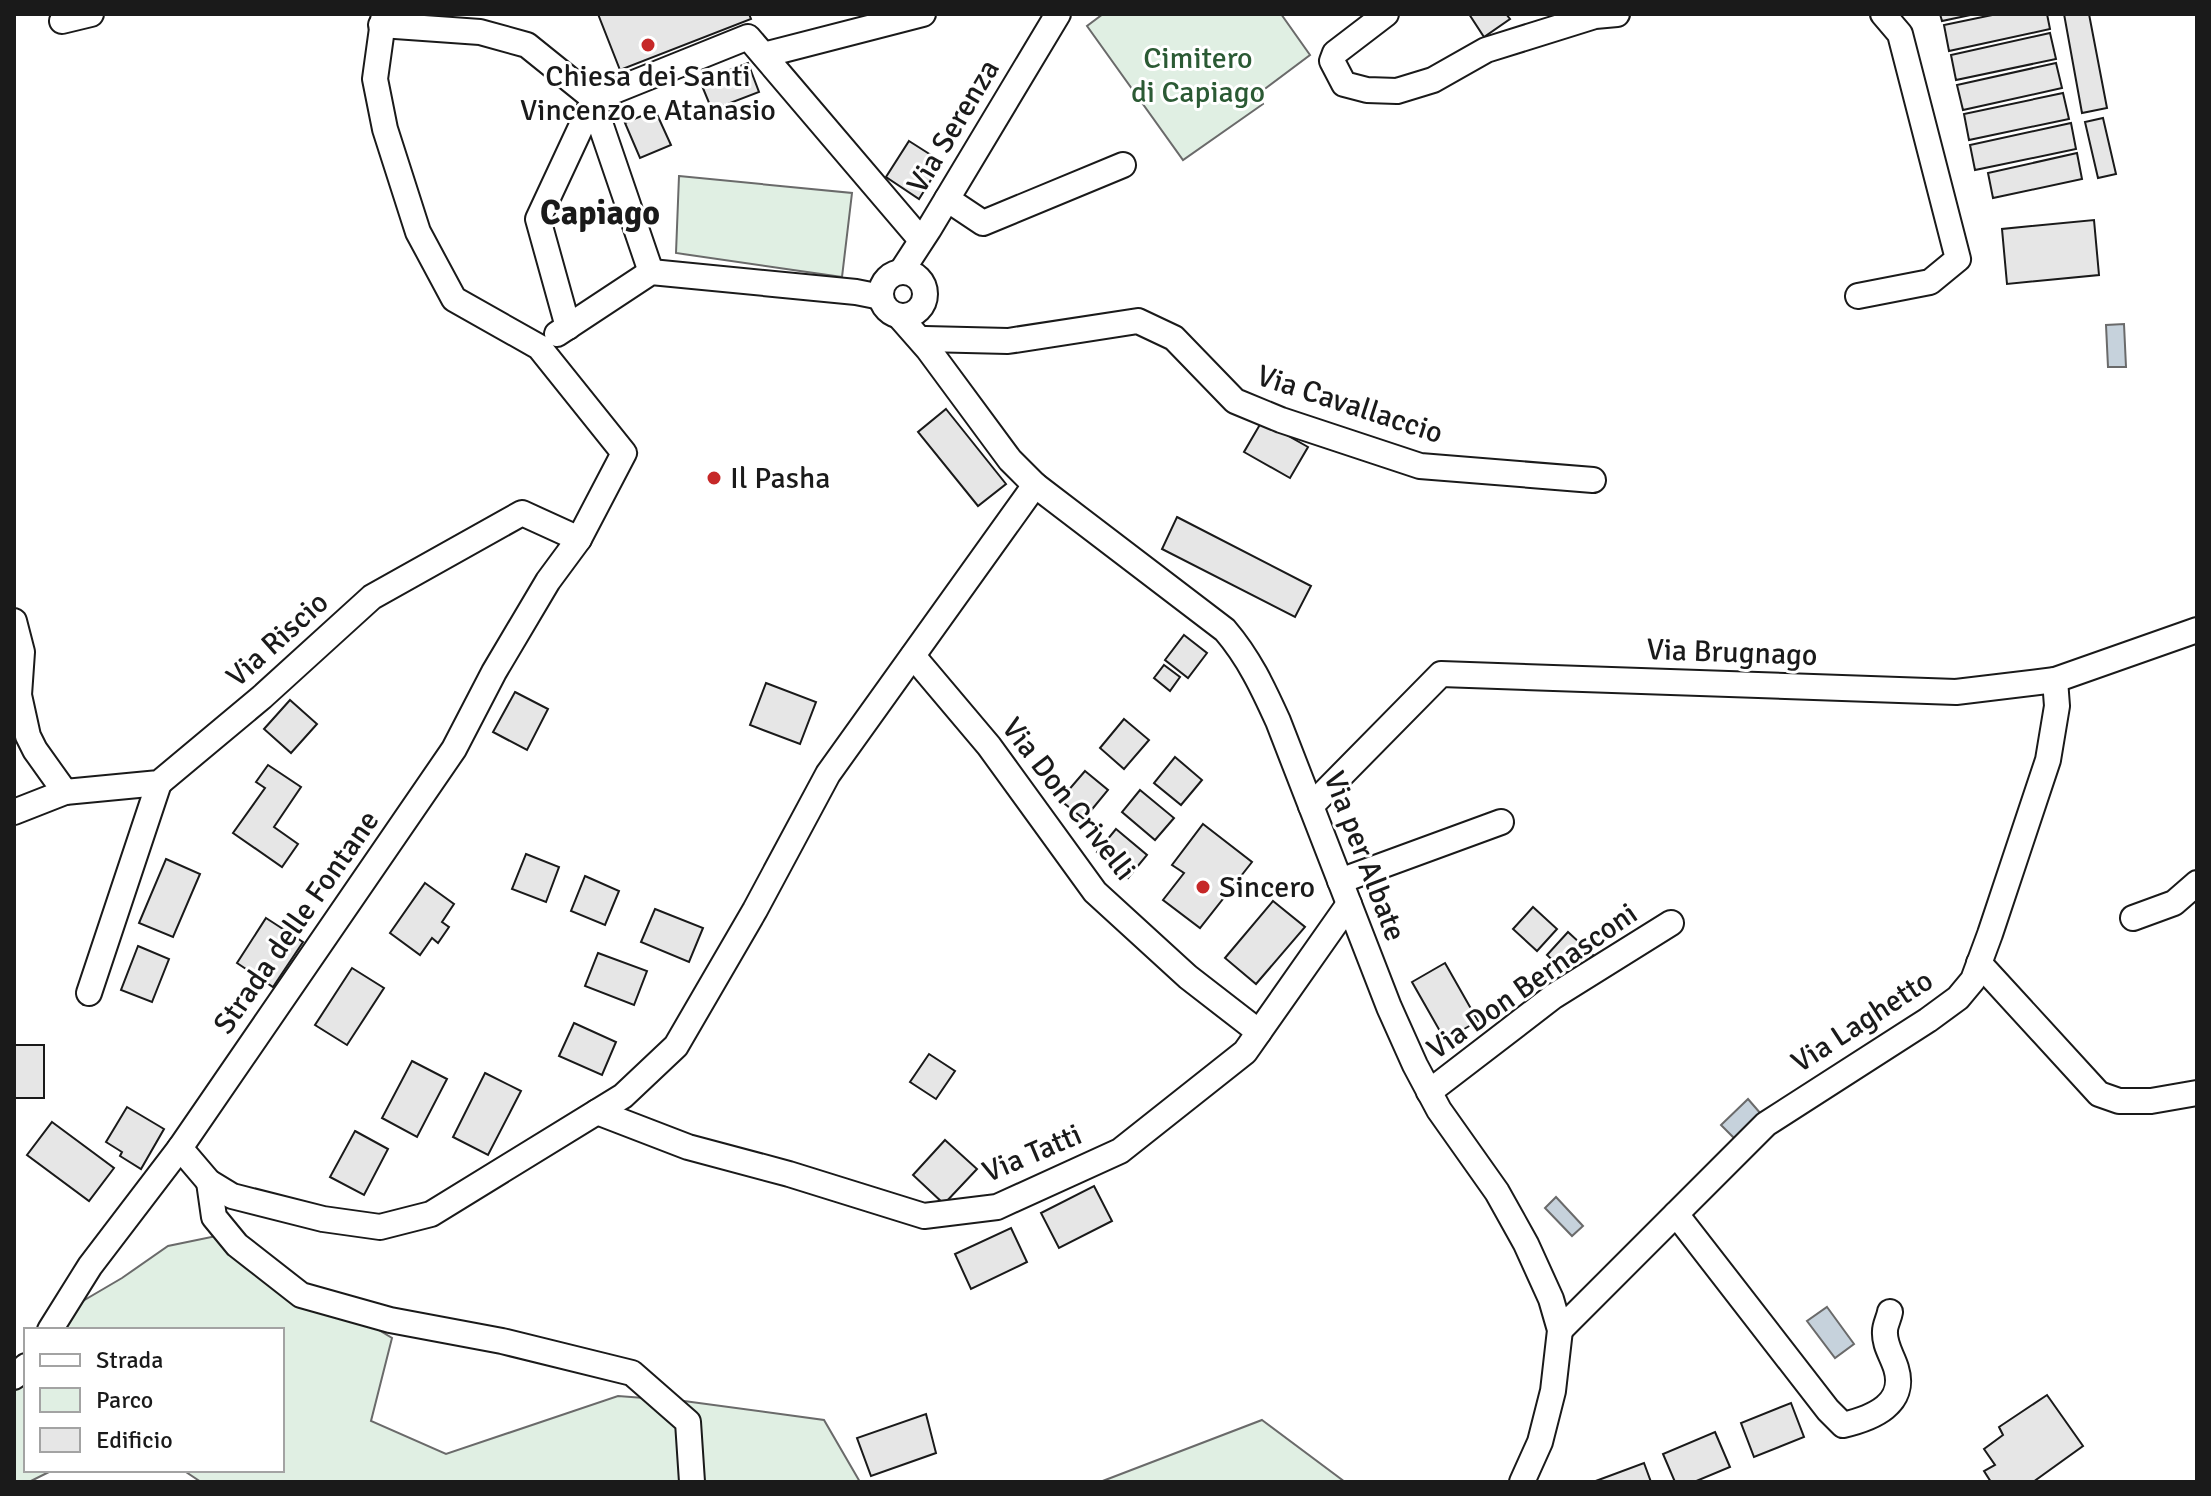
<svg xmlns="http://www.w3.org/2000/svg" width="2211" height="1496" viewBox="0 0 2211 1496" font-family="Signika,sans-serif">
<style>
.green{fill:#e0efe3;stroke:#6a6a6a;stroke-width:2}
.water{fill:#c6d2dc;stroke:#6a6a6a;stroke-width:2}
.building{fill:#e6e6e6;stroke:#1a1a1a;stroke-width:2}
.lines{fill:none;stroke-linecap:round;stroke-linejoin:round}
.minor-casing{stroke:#1a1a1a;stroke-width:28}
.minor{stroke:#fff;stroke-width:24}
.poi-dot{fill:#c62828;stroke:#fff;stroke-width:3}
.labels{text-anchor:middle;stroke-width:6;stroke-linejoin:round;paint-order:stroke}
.park-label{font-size:30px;fill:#2b5a34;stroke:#fff}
.poi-label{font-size:30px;fill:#1a1a1a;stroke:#fff;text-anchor:start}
.street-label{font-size:30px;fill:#1a1a1a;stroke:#fff}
.quarter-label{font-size:34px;font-weight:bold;fill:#1a1a1a;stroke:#fff}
</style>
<rect width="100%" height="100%" fill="#fff"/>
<g class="green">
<polygon points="1103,14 1281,14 1310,55 1258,94 1263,104 1183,160 1087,26"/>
<polygon points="679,176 852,193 842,277 676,253"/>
<polygon points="221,1235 392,1338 371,1421 446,1454 618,1396 684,1401 824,1420 860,1482 201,1482 183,1470 282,1470 282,1330 49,1330 59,1315 122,1278 168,1246"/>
<polygon points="26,1364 26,1470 53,1470 29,1482 14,1482 14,1371"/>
<polygon points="1262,1420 1345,1482 1100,1482"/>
</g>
<g class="water">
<polygon points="2124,324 2126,367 2108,367 2106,325"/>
<polygon points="1748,1099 1761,1114 1735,1139 1721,1125"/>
<polygon points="1556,1197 1583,1226 1572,1236 1545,1208"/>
<polygon points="1827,1307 1854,1344 1835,1358 1807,1321"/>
</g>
<g class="building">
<polygon points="598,14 749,14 751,19 620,70"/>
<polygon points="1469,14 1506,14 1510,19 1484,37"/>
<polygon points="1940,14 1975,14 1942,21"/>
<polygon points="1997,14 2047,14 2050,29 1949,51 1944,25"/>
<polygon points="2064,14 2089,14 2107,108 2082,113"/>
<polygon points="2050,33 2056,59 1956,80 1951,55"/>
<polygon points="748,63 759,92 712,110 700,81"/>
<polygon points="2056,63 2062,88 1963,110 1957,85"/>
<polygon points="2063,93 2069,119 1969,140 1964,114"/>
<polygon points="655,110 671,145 640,158 625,123"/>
<polygon points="2103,118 2116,174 2098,178 2085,122"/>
<polygon points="2071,123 2076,149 1975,170 1970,145"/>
<polygon points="909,141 942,162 919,199 886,177"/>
<polygon points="2077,153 2082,179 1993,198 1988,173"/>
<polygon points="2094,220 2099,275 2007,284 2002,229"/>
<polygon points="946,409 1006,484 978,506 918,432"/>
<polygon points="1262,421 1308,447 1290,478 1244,452"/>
<polygon points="1177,517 1311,586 1295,617 1162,549"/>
<polygon points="1184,635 1207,653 1188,678 1165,660"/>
<polygon points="1164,665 1180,677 1170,691 1154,678"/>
<polygon points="766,683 816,702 800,744 750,725"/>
<polygon points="515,692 548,709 527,750 493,732"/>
<polygon points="290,700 317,724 291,753 264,729"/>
<polygon points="1124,719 1149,740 1124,769 1100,748"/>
<polygon points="1175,757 1202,780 1181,805 1154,783"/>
<polygon points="268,765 301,787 274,827 298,844 282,867 233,833 265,788 256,782"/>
<polygon points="1085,771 1108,790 1084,819 1060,800"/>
<polygon points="1140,790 1174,818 1155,840 1122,812"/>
<polygon points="1203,824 1252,862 1200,928 1163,900 1184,873 1172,865"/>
<polygon points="1116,829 1147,855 1128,878 1097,852"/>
<polygon points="526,854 559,867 546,902 512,889"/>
<polygon points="166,859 200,874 173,937 139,923"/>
<polygon points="585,876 619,891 605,925 571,911"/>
<polygon points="425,883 454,904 442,922 449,927 438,943 432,938 420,955 390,933"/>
<polygon points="1273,901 1305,927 1256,984 1225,958"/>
<polygon points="1533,907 1557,929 1537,951 1513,929"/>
<polygon points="655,909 703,928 689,962 641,942"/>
<polygon points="266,918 303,942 273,987 237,963"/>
<polygon points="1568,932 1593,955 1572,978 1547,955"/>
<polygon points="138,946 169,959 152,1002 121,990"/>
<polygon points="598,953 647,971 634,1005 585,986"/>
<polygon points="1445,963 1478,1021 1445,1040 1412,982"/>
<polygon points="352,968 384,988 347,1045 315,1025"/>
<polygon points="574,1023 616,1042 602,1075 559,1056"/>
<rect x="14" y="1045" width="30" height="53"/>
<polygon points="929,1054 955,1071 936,1099 910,1082"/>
<polygon points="412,1061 447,1079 417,1137 382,1118"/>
<polygon points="485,1073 521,1091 488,1155 453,1137"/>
<polygon points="127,1107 164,1129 141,1169 120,1156 122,1152 106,1142"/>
<polygon points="52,1122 114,1168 89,1201 27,1155"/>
<polygon points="355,1131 388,1149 364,1195 330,1177"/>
<polygon points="945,1140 977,1169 944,1204 913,1175"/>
<polygon points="1094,1186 1112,1221 1059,1248 1041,1213"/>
<polygon points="1011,1228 1027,1262 971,1289 955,1254"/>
<polygon points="2047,1395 2083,1446 2033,1482 1991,1482 1984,1471 1995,1465 1984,1449 2003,1435 1999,1427"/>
<polygon points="1791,1403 1804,1437 1754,1457 1741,1423"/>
<polygon points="926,1414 936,1453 871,1476 857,1438"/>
<polygon points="1715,1432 1730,1467 1694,1482 1675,1482 1663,1454"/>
<polygon points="1644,1463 1651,1482 1593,1482"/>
</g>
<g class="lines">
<g class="minor-casing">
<g id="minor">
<polyline points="1386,14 1335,53 1332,61 1344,84 1367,90 1397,91 1433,80 1486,50 1595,16 1617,14"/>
<polyline points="62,21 91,14"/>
<polyline points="381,25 480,32 527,45 594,99 597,114 651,272"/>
<polyline points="764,55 923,14"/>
<polyline points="947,199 983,223 1123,165"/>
<circle cx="903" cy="294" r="22"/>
<polyline points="901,272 929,229 1058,14"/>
<polyline points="1858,296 1930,282 1958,259 1900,34 1883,14"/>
<path d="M899,316L928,349L1010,460L1035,485L1225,630C1249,658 1263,688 1278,721L1389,1007L1415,1065L1439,1110L1497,1192L1526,1244L1551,1299L1560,1330L1553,1391L1540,1442L1522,1482"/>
<polyline points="568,327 538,219 594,99 748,37 921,240"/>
<polyline points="557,334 651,272 856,292 881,297"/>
<polyline points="925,339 1008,341 1138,321 1174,338 1235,401 1281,420 1420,466 1593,480"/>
<polyline points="14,621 22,652 19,695 28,736 35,750 65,792"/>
<polyline points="913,656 989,746 1095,892 1188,977 1259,1032"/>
<polyline points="1311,806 1441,674 1956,692 2055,680 2197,630"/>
<polyline points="14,812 65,792 159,783 262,697 372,597 522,513 579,539"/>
<polyline points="1340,881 1501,822"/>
<polyline points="2133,918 2174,903 2197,883"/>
<polyline points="1979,963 2099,1094 2119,1101 2151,1101 2197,1093"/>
<polyline points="89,993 159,783"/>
<polyline points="1429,1092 1554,996 1671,923"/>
<polyline points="597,1112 688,1147 789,1174 924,1216 997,1207 1120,1151 1245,1052 1349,904"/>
<polyline points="180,1148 209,1182 232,1196 323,1219 380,1227 431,1214 623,1096 676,1046 755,910 828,774 1035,485"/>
<polyline points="209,1182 214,1217 237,1245 301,1295 390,1320 502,1341 632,1373 688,1422 692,1482"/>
<path d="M1676,1214L1828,1410L1843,1425C1873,1418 1907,1404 1896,1368C1892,1355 1884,1345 1885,1331C1885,1325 1889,1318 1890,1312"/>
<polyline points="50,1330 90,1266 180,1148 454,749 494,672 548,581 579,539 624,453 539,347 454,299 418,232 385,129 375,79 384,14"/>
<polyline points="1560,1330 1766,1124 1928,1020 1958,998 1973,980 1990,934 2048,760 2057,706 2055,680"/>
<polyline points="14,1377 26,1366"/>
</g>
</g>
<use href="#minor" class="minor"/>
</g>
<g class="poi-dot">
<circle cx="648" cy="45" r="8"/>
<circle cx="714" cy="478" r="8"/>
<circle cx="1203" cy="887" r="8"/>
</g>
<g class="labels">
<g class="park-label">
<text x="1198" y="68">Cimitero<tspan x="1198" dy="34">di Capiago</tspan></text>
</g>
<g class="poi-label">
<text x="648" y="86" text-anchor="middle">Chiesa dei Santi<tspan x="648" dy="34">Vincenzo e Atanasio</tspan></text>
<text x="730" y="488">Il Pasha</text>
<text x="1219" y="897">Sincero</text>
</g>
<g class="street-label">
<text transform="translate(953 126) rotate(-59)" y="10">Via Serenza</text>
<text transform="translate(1350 404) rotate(18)" y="10">Via Cavallaccio</text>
<text transform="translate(277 639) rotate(-42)" y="10">Via Riscio</text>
<text transform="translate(1732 652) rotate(2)" y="10">Via Brugnago</text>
<text transform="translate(1069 799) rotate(52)" y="10">Via Don Crivelli</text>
<text transform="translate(1365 856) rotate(69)" y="10">Via per Albate</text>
<text transform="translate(296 922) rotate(-55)" y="10">Strada delle Fontane</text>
<text transform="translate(1532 981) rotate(-35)" y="10">Via Don Bernasconi</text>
<text transform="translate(1862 1021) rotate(-33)" y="10">Via Laghetto</text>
<text transform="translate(1032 1153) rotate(-23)" y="10">Via Tatti</text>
</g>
<g class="quarter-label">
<text x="600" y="224">Capiago</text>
</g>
</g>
<rect width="2211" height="1496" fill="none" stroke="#1a1a1a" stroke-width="32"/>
<rect x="24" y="1328" width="260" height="144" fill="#ffffff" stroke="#a3a3a3" stroke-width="2"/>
<rect x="40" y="1354" width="40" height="12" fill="#ffffff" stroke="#a3a3a3" stroke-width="2"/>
<text x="96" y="1368" font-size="24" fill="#1a1a1a">Strada</text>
<rect x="40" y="1388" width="40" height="24" fill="#e0efe3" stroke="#a3a3a3" stroke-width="2"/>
<text x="96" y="1408" font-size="24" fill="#1a1a1a">Parco</text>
<rect x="40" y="1428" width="40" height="24" fill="#e6e6e6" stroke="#a3a3a3" stroke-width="2"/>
<text x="96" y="1448" font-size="24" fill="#1a1a1a">Edificio</text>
</svg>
